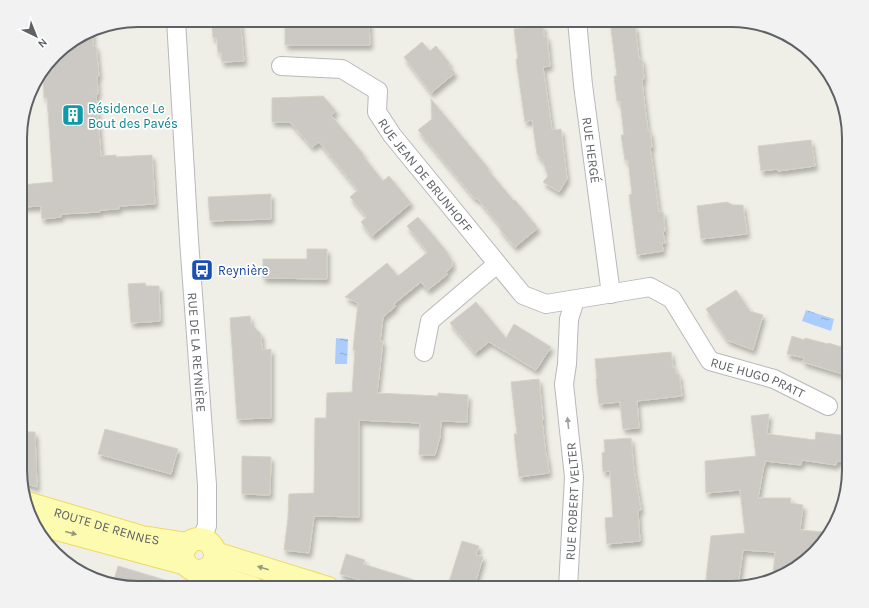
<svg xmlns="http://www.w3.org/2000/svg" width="869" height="608" viewBox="0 0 869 608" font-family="Karla,sans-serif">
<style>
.water{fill:url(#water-ripples)}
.building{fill:#ccc9c4;stroke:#d5d2c5;filter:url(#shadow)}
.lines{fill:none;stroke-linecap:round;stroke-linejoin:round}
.street-casing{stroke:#b7b8bd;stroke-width:20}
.primary-casing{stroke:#eeda62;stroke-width:24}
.street{stroke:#fff;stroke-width:18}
.primary{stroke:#fdfbaf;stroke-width:22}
.oneway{fill:#9ea0a3}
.oneway2{fill:#969780}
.labels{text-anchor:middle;stroke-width:3.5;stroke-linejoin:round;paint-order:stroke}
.culture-label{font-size:13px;fill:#0d838f;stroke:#fff;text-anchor:start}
.street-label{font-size:13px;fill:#5e6166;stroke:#fff}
.transit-label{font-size:13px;fill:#164399;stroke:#fff;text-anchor:start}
.rim{fill:none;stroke:#5e6166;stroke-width:2}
</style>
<defs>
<pattern id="water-ripples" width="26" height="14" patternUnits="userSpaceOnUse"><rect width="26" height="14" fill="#aacdfd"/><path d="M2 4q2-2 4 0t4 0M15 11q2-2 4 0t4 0" fill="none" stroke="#8eaad1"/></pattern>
<filter id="shadow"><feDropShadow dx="2.5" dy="4.5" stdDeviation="2" flood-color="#0004"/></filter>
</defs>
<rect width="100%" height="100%" fill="#f0efe7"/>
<g class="water">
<polygon points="806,310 834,319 831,331 802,321"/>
<polygon points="336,338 348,339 347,364 335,364"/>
</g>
<g class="building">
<polygon points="212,20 240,20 244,61 222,62 221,52 218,53 217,38 213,38"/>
<polygon points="285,20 369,20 370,45 285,45"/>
<polygon points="610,20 632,20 632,27 635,26 639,59 642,59 644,79 642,79 643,92 648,131 650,131 652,147 650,147 659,212 663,212 665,231 663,232 665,243 662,243 663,251 637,255 629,195 632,194 628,160 625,160 621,135 624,135 620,101 617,101 614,76 617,76"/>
<polygon points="543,25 544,37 547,36 550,66 543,67 552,130 561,129 567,179 559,192 543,182 548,176 543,161 537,154 532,120 525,122 516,59 518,59 514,29"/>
<polygon points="92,30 93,46 96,46 99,76 97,76 98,94 96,94 101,156 116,155 116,157 152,155 155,204 119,206 119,209 100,210 100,212 61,214 61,217 42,219 41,206 23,207 21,185 53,182 47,98 44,98 43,72 60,49"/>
<polygon points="422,42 430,51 436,46 450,64 448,65 455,73 431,93 404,57"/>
<polygon points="323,96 336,111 331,115 364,155 363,156 383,181 389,176 411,203 372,236 361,222 367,217 350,197 358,190 319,142 312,147 290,122 272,122 272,98"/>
<polygon points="431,99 489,169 488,170 514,201 515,200 538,228 515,247 499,228 501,227 477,198 475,199 418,130 432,119"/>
<polygon points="811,140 815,166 778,171 778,169 761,171 758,146"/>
<polygon points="271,194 271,219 210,221 208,197"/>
<polygon points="727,202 733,205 743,205 747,234 701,239 697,206"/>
<polygon points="418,217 448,253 447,254 452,260 452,267 446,272 448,274 428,290 421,282 394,304 396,306 383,317 380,341 383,341 377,393 438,396 438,393 468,395 467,422 441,421 440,437 435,455 419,455 420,423 359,420 359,517 314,516 309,553 284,550 288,518 289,494 314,493 315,418 326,418 327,393 352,392 355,350 353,350 358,303 345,297 387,263 398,276 428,252 407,226"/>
<polygon points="307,249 327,249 327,279 263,278 263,259 307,259"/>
<polygon points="145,283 146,286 159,286 160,321 131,323 128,284"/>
<polygon points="736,290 750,311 763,315 753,350 727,340 706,309"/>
<polygon points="476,302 506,338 514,324 551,347 536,370 489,342 475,353 450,323"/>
<polygon points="250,316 251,324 261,334 262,350 271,349 271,418 237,419 230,318"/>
<polygon points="792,336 804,340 805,338 828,344 828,343 849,349 849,376 803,362 804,358 787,354"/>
<polygon points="671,352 673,368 675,367 676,374 679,374 682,396 637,401 639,428 623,429 620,402 599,404 596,379 597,379 595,359"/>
<polygon points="539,379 543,420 542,420 546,456 547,456 549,473 519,477 514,434 517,434 511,382"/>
<polygon points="769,414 767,434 815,440 816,432 849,436 849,462 837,461 836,465 802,460 801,465 765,461 765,465 764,465 758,498 791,498 790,503 803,505 800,530 824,532 823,544 784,576 773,578 775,552 743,550 738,586 731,588 705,588 711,536 745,533 740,490 706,493 705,461 756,456 751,416"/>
<polygon points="105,429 178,449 171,474 98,454"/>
<polygon points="21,432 35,432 37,487 21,482"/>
<polygon points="631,438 634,470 641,510 638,511 640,541 607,544 605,518 613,517 610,471 603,472 602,453 605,452 604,440"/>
<polygon points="242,456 271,457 270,495 242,494"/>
<polygon points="462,541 479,546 476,555 483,557 474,588 447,588"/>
<polygon points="346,554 365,560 363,564 427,584 426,588 387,588 340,574"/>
<polygon points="118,566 175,583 175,588 130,588 113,584"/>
</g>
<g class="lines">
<g class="street-casing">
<g id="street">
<path id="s1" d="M176,20L189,240L207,485V526L201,539"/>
<path id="s2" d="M577,20L583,85L611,294"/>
<path id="s3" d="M281,66L342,69L378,91L377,112L392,135L523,295L546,304L650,287L672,299L710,361L774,379L828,406"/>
<polyline points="424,352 430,321 497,264"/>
<path id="s4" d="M568,588L574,477L564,384L567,364L569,319L575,300"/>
</g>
</g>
<g class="primary-casing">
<g id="primary">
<path id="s5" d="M27,503L142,537L188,544"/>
<polyline points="34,523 186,564"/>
<circle cx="199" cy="555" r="16"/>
<polyline points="215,553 328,588"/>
<polyline points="205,570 228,580 253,588"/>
</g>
</g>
<use href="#street" class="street"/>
<use href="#primary" class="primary"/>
</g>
<defs><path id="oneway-solid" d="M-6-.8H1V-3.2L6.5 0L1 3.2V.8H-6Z"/></defs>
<use class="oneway" href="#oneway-solid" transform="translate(568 423) rotate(-96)"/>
<g class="oneway2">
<use href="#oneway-solid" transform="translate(71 533) rotate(15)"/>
<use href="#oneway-solid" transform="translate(263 568) rotate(-163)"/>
</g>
<defs>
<g id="building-square" transform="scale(1.15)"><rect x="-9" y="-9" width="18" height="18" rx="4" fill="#0f9aa8" stroke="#fff"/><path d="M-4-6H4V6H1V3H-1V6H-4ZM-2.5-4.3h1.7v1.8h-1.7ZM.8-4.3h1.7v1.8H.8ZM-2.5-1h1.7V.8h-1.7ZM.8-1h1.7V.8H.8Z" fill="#fff"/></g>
<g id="bus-square" transform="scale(1.15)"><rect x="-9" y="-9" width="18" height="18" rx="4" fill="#1a4fb4" stroke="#fff"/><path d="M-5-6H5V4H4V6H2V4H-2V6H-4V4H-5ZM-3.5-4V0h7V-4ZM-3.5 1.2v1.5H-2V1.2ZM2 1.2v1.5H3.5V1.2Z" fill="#fff"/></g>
</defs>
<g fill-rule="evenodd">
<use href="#building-square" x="73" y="115"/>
<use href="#bus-square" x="202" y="270"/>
</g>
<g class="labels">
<g class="culture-label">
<text x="88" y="113">Résidence Le<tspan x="88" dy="15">Bout des Pavés</tspan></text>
</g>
<g class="street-label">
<text dy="5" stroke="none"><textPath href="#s2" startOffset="131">RUE HERGÉ</textPath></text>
<text dy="5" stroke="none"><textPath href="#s3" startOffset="204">RUE JEAN DE BRUNHOFF</textPath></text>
<text dy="5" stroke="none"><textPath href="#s1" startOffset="333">RUE DE LA REYNIÈRE</textPath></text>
<text dy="5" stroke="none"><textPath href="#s3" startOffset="637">RUE HUGO PRATT</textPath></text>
<text dy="5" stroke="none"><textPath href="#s4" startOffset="87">RUE ROBERT VELTER</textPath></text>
<text dy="5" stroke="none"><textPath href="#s5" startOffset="83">ROUTE DE RENNES</textPath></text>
</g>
<g class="transit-label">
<text x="218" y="275">Reynière</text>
</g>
</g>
<path d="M0 0H869V608H0ZM138 27H731A111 111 0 0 1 842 138V470A111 111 0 0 1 731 581H138A111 111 0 0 1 27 470V138A111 111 0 0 1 138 27Z" fill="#f2f2f3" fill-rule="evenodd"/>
<path class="rim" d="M138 27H731A111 111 0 0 1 842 138V470A111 111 0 0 1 731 581H138A111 111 0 0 1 27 470V138A111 111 0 0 1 138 27Z"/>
<g transform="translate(36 36) rotate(137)" stroke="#ffffff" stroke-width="3" paint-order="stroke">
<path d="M0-3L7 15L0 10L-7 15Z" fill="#5e6166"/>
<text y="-6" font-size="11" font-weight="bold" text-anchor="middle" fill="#5e6166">N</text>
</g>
</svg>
